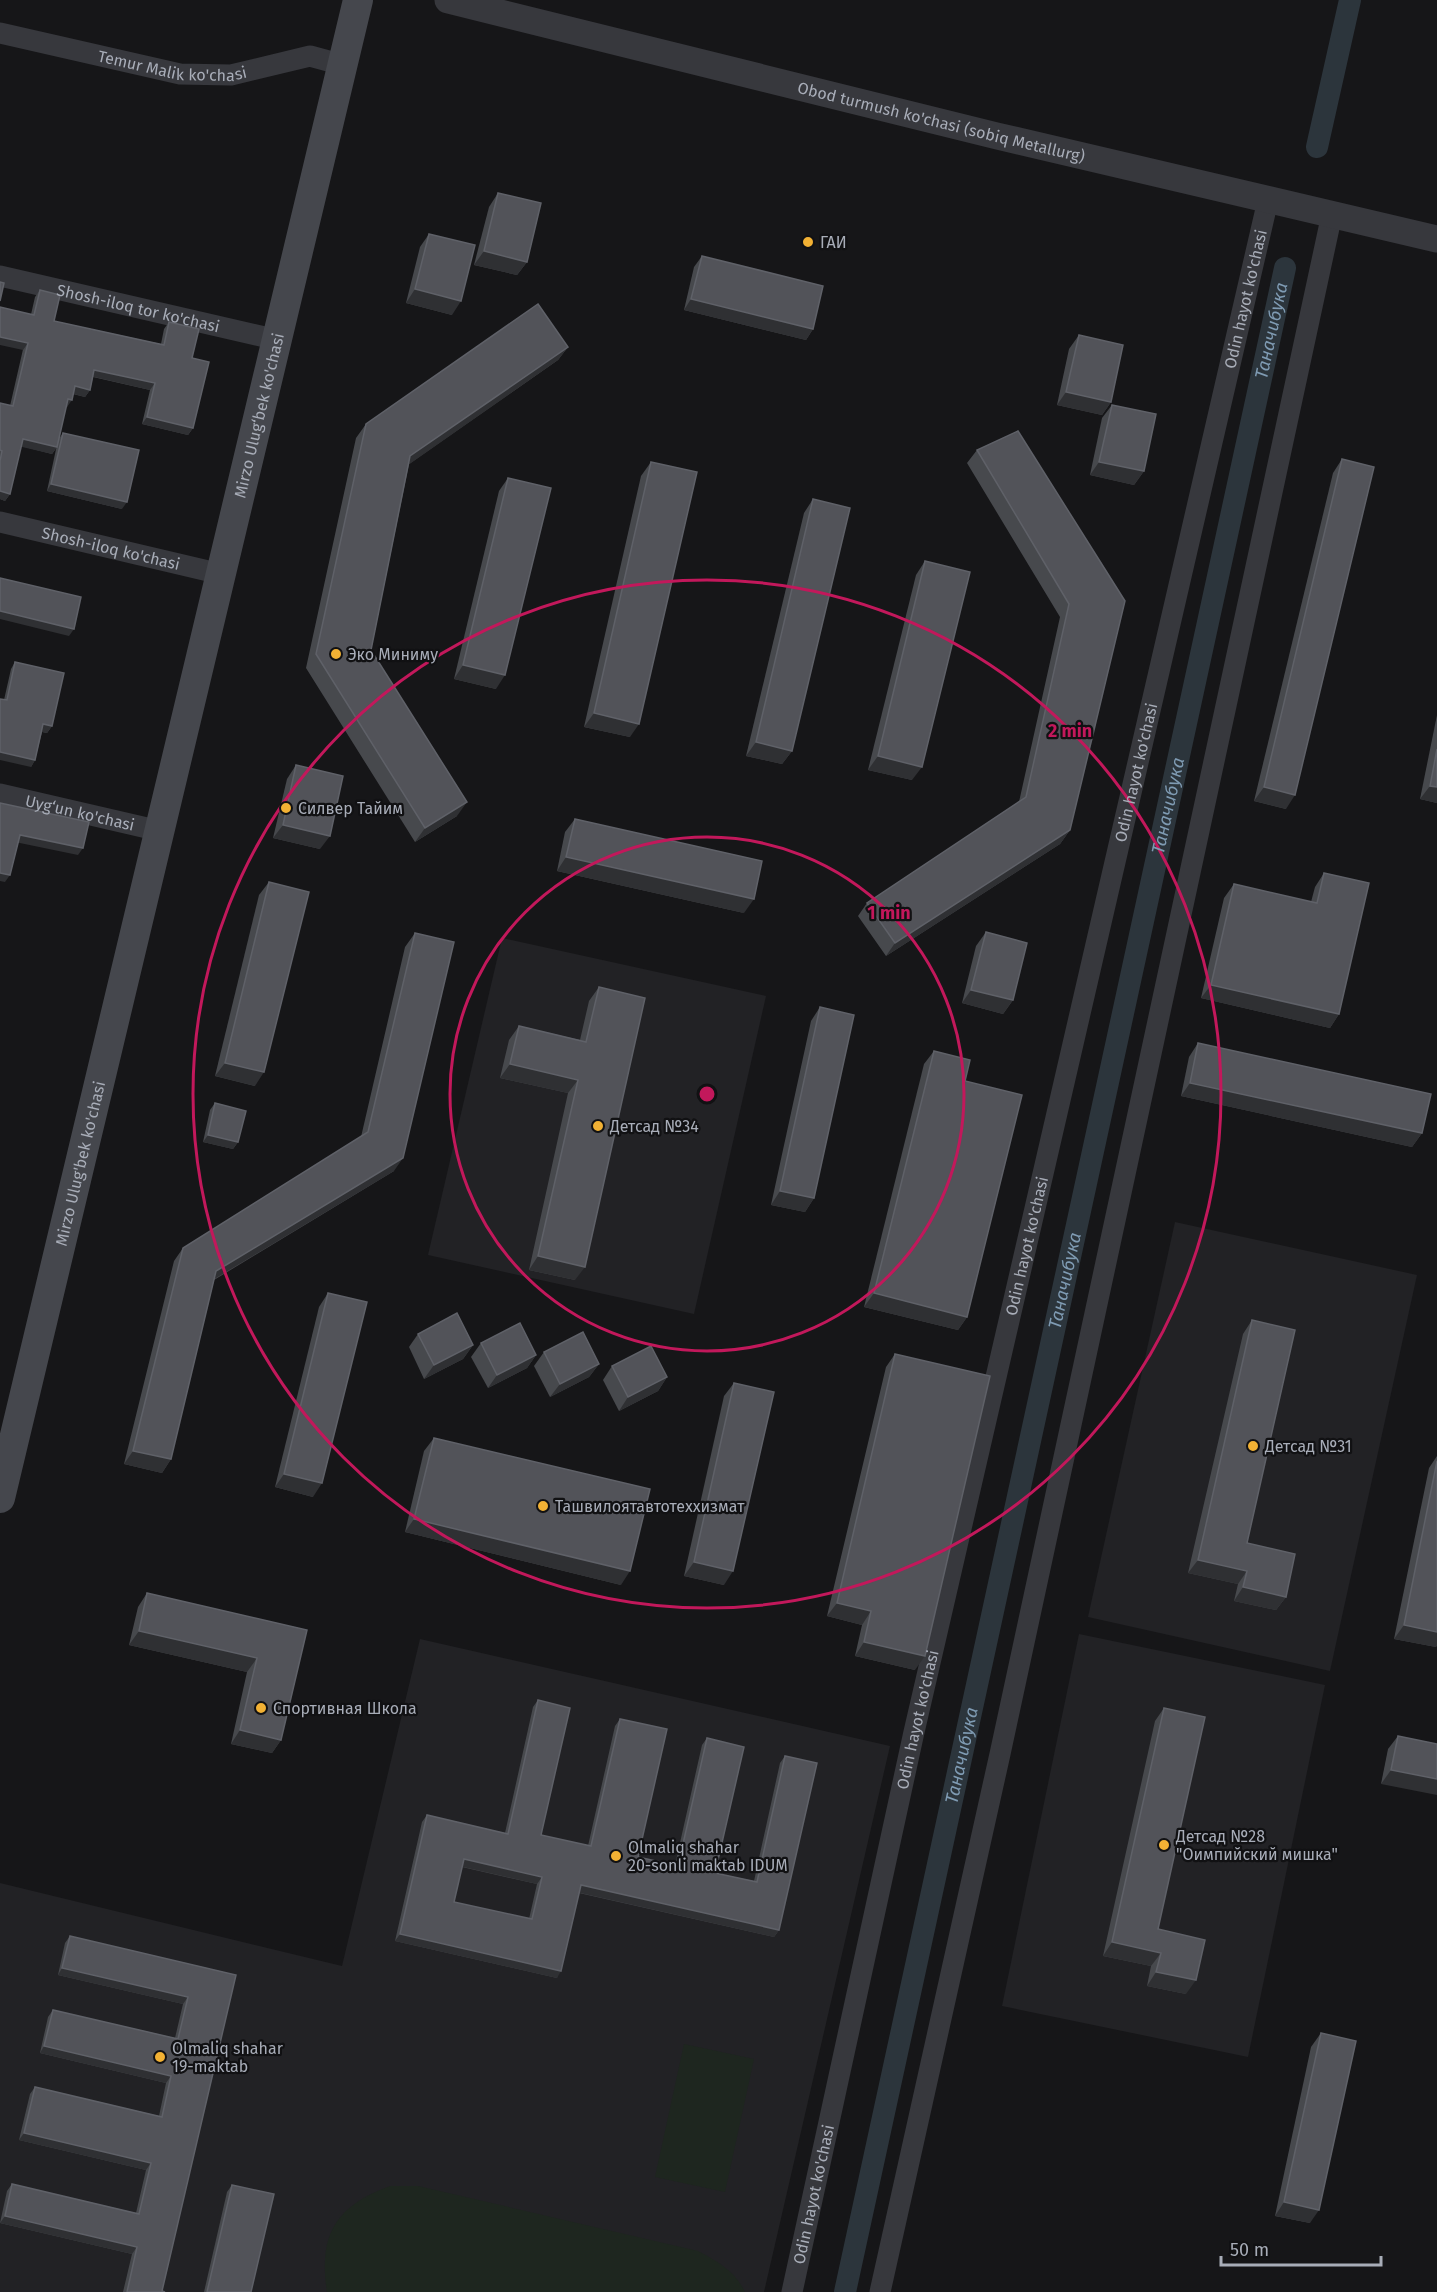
<svg xmlns="http://www.w3.org/2000/svg" width="1437" height="2292" viewBox="0 0 1437 2292" font-family="'Fira Sans',sans-serif">
<style>
.built{fill:#222225}
.pitch{fill:#1e261f}
.lines{fill:none;stroke-linecap:round;stroke-linejoin:round}
.canal{stroke:#2c353c;stroke-width:22}
.minor{stroke:#37383d;stroke-width:21}
.tertiary{stroke:#37383d;stroke-width:27}
.secondary{stroke:#45474d;stroke-width:30}
.wall{fill:#47494d;fill-rule:evenodd}
.shaded-wall{fill:#2f3033}
.building{fill:#525359;stroke:#5f6168;stroke-width:1.5;fill-rule:evenodd}
.ring{fill:none;stroke:#c2185b;stroke-width:3}
.poi-dot{fill:#f2b134;stroke:#111113;stroke-width:2}
.labels{text-anchor:middle;stroke-width:4.5;stroke-linejoin:round;paint-order:stroke}
.street-label{font-size:16px;fill:#a8adb8;stroke:#111113}
.poi-label{font-size:16px;fill:#a8adb8;stroke:#111113;text-anchor:start}
.water-label{font-size:18px;font-style:italic;fill:#7f9bb3;stroke:#111113}
.centre{fill:#c2185b;stroke:#111113;stroke-width:3}
.ring-label{font-size:18px;text-anchor:middle;font-weight:bold;fill:#c2185b;stroke:#111113;stroke-width:4.5;stroke-linejoin:round;paint-order:stroke}
</style>
<rect width="100%" height="100%" fill="#161618"/>
<g class="built">
<polygon points="502,938 766,996 694,1314 428,1255"/>
<polygon points="1175,1222 1417,1275 1330,1671 1088,1617"/>
<polygon points="1079,1634 1325,1685 1248,2057 1002,2006"/>
<polygon points="420,1639 890,1746 764,2292 0,2292 0,1883 342,1966"/>
</g>
<g class="pitch">
<polygon points="684,2044 754,2059 725,2192 655,2177"/>
<path d="M390,2186H418L698,2251C717,2261 735,2271 745,2292H327C318,2234 336,2206 390,2186Z"/>
</g>
<g class="lines">
<g class="canal">
<polyline points="1317,147 1350,0"/>
<path id="s1" d="M845,2292L1285,268"/>
</g>
<g class="minor">
<path id="s2" d="M0,33L180,74L231,75L310,56L343,65"/>
<path id="s3" d="M0,276L278,340"/>
<path id="s4" d="M0,522L221,574"/>
<path id="s5" d="M0,794L160,831"/>
<path id="s6" d="M792,2292L914,1732L1268,200"/>
<polyline points="880,2292 1000,1754 1332,214"/>
</g>
<path class="tertiary" id="s7" d="M448,0L997,136L1437,239"/>
<path class="secondary" id="s8" d="M0,1498L358,0"/>
</g>
<g class="wall">
<polygon points="498,193 527,262 517,275 474,265 489,207"/>
<polygon points="429,234 452,315 406,303 420,247"/>
<polygon points="702,256 813,329 806,340 684,310 694,267"/>
<polygon points="40,290 54,321 161,344 164,329 169,322 192,358 193,428 188,435 142,424 150,390 93,377 90,390 85,397 73,394 67,407 66,407 57,447 52,454 21,446 10,494 5,501 0,499 0,403 10,406 35,297"/>
<polygon points="1079,335 1111,402 1102,415 1057,405 1069,349"/>
<polygon points="568,347 558,360 409,464 371,650 457,816 415,842 306,668 356,438 366,424"/>
<polygon points="1112,405 1144,471 1134,485 1090,475 1102,418"/>
<polygon points="63,433 122,509 47,491 58,440"/>
<polygon points="977,450 1125,601 1070,830 1060,844 886,956 858,916 867,903 1019,802 1060,617 967,463"/>
<polygon points="1342,459 1286,809 1254,801 1333,473"/>
<polygon points="651,462 630,737 584,727 641,476"/>
<polygon points="508,478 496,689 454,679 499,491"/>
<polygon points="813,499 792,751 782,764 746,756 804,513"/>
<polygon points="925,561 912,780 868,770 916,575"/>
<polygon points="15,662 52,726 47,733 42,732 35,760 31,767 4,700 11,669"/>
<polygon points="1437,715 1437,803 1420,799"/>
<polygon points="296,765 320,849 273,838 287,779"/>
<polygon points="575,819 744,913 557,871 565,832"/>
<polygon points="1324,873 1339,1014 1330,1028 1201,998 1224,898 1234,884 1311,902 1315,887"/>
<polygon points="269,882 255,1086 215,1076 259,895"/>
<polygon points="986,932 1013,1000 1003,1014 962,1003 976,946"/>
<polygon points="415,933 394,1171 214,1280 171,1459 162,1473 124,1464 174,1261 183,1248 361,1137 405,947"/>
<polygon points="599,987 575,1280 529,1270 568,1093 500,1078 509,1040 519,1026 580,1040 589,1001"/>
<polygon points="820,1007 814,1198 805,1212 771,1205 811,1021"/>
<polygon points="1198,1043 1422,1133 1412,1147 1181,1096 1189,1057"/>
<polygon points="934,1051 965,1081 967,1317 958,1330 864,1307 924,1064"/>
<polygon points="215,1103 238,1142 233,1149 203,1142 210,1110"/>
<polygon points="328,1293 313,1497 275,1487 319,1307"/>
<polygon points="1252,1320 1247,1543 1286,1597 1276,1610 1234,1601 1238,1584 1188,1573 1243,1334"/>
<polygon points="418,1334 473,1345 463,1359 424,1379 409,1347"/>
<polygon points="481,1343 536,1355 527,1368 488,1388 471,1357"/>
<polygon points="544,1352 599,1364 589,1377 550,1397 534,1366"/>
<polygon points="895,1354 915,1670 855,1656 862,1625 827,1616 886,1367"/>
<polygon points="612,1366 667,1377 658,1391 619,1411 603,1380"/>
<polygon points="734,1383 724,1585 684,1576 724,1396"/>
<polygon points="434,1438 621,1585 405,1532 424,1451"/>
<polygon points="1437,1456 1437,1645 1436,1647 1394,1639 1429,1468"/>
<polygon points="147,1593 307,1630 281,1740 272,1753 231,1744 247,1672 129,1645 138,1607"/>
<path d="M538,1700L541,1835L588,1846L615,1726L620,1719L638,1857L675,1865L702,1745L707,1738L715,1873L754,1881L780,1763L785,1756L779,1930L774,1937L579,1893L557,1978L395,1941L422,1822L427,1815L505,1833L533,1707ZM462,1867L537,1884L529,1919L454,1902Z"/>
<polygon points="1164,1708 1158,1929 1186,1994 1147,1986 1151,1966 1103,1956 1155,1721"/>
<polygon points="1398,1736 1437,1744 1381,1784 1388,1749"/>
<polygon points="70,1936 236,1975 162,2291 165,2292 123,2292 132,2254 0,2223 7,2191 12,2184 136,2213 146,2170 19,2140 30,2094 35,2087 159,2116 166,2083 40,2053 48,2017 53,2010 175,2038 183,2004 58,1975 65,1943"/>
<polygon points="1321,2033 1310,2223 1275,2216 1311,2047"/>
<polygon points="232,2185 251,2292 204,2292 227,2192"/>
</g>
<g class="shaded-wall">
<polygon points="484,251 527,262 517,275 474,265"/>
<polygon points="415,289 461,301 452,315 406,303"/>
<polygon points="691,299 813,329 806,340 684,310"/>
<polygon points="0,337 28,343 23,350 0,345"/>
<polygon points="568,347 558,360 401,470 410,456"/>
<polygon points="94,370 155,383 150,390 90,376"/>
<polygon points="75,386 90,390 85,397 70,393"/>
<polygon points="1066,392 1111,402 1102,415 1057,405"/>
<polygon points="68,399 72,400 67,407 63,406"/>
<polygon points="147,417 193,428 188,435 142,424"/>
<polygon points="23,439 57,447 52,454 18,446"/>
<polygon points="1099,462 1144,471 1134,485 1090,475"/>
<polygon points="51,484 127,502 122,509 47,491"/>
<polygon points="0,491 10,494 5,501 0,499"/>
<polygon points="0,611 74,629 69,636 0,619"/>
<polygon points="463,665 505,675 496,689 454,679"/>
<polygon points="594,713 639,724 630,737 584,727"/>
<polygon points="43,724 52,726 47,733 38,731"/>
<polygon points="756,742 792,751 782,764 746,756"/>
<polygon points="0,752 35,760 31,767 0,760"/>
<polygon points="878,756 922,767 912,780 868,770"/>
<polygon points="1430,786 1437,787 1437,803 1420,799"/>
<polygon points="1264,787 1295,795 1286,809 1254,801"/>
<polygon points="467,802 457,816 415,842 425,828"/>
<polygon points="283,825 330,836 320,849 273,838"/>
<polygon points="1070,830 1060,844 886,956 895,943"/>
<polygon points="20,835 83,848 78,855 15,842"/>
<polygon points="566,857 754,899 744,913 557,871"/>
<polygon points="0,873 10,875 5,882 0,881"/>
<polygon points="1211,985 1339,1014 1330,1028 1201,998"/>
<polygon points="971,990 1013,1000 1003,1014 962,1003"/>
<polygon points="225,1063 264,1072 255,1086 215,1076"/>
<polygon points="510,1064 578,1080 568,1093 500,1078"/>
<polygon points="1190,1083 1422,1133 1412,1147 1181,1096"/>
<polygon points="208,1135 238,1142 233,1149 203,1142"/>
<polygon points="403,1158 394,1171 206,1284 216,1271"/>
<polygon points="780,1191 814,1198 805,1212 771,1205"/>
<polygon points="538,1256 585,1267 575,1280 529,1270"/>
<polygon points="874,1293 967,1317 958,1330 864,1307"/>
<polygon points="473,1345 463,1359 424,1379 434,1365"/>
<polygon points="536,1355 527,1368 488,1388 497,1375"/>
<polygon points="599,1364 589,1377 550,1397 560,1384"/>
<polygon points="667,1377 658,1391 619,1411 628,1397"/>
<polygon points="133,1451 171,1459 162,1473 124,1464"/>
<polygon points="284,1474 322,1483 313,1497 275,1487"/>
<polygon points="414,1519 630,1571 621,1585 405,1532"/>
<polygon points="1198,1560 1247,1571 1238,1584 1188,1573"/>
<polygon points="694,1562 733,1571 724,1585 684,1576"/>
<polygon points="1243,1587 1286,1597 1276,1610 1234,1601"/>
<polygon points="837,1603 871,1611 862,1625 827,1616"/>
<polygon points="1404,1625 1437,1632 1437,1645 1436,1647 1394,1639"/>
<polygon points="139,1631 257,1658 247,1672 129,1645"/>
<polygon points="864,1642 925,1656 915,1670 855,1656"/>
<polygon points="240,1730 281,1740 272,1753 231,1744"/>
<polygon points="1391,1770 1437,1779 1437,1795 1381,1784"/>
<polygon points="464,1859 542,1877 537,1884 459,1866"/>
<polygon points="581,1885 779,1930 774,1937 576,1892"/>
<polygon points="400,1934 561,1971 557,1978 395,1941"/>
<polygon points="1112,1942 1161,1953 1151,1966 1103,1956"/>
<polygon points="62,1968 188,1997 183,2004 58,1975"/>
<polygon points="1156,1972 1196,1980 1186,1994 1147,1986"/>
<polygon points="44,2046 171,2076 166,2083 40,2053"/>
<polygon points="24,2133 151,2163 146,2170 19,2140"/>
<polygon points="1284,2202 1319,2210 1310,2223 1275,2216"/>
<polygon points="5,2216 137,2247 132,2254 0,2223"/>
</g>
<g class="building">
<polygon points="498,193 541,203 527,262 484,251"/>
<polygon points="429,234 475,245 461,301 415,289"/>
<polygon points="702,256 823,286 813,329 691,299"/>
<polygon points="0,282 4,283 0,301"/>
<polygon points="40,290 60,295 54,321 164,345 169,322 199,329 192,358 209,362 193,428 147,417 155,383 94,370 90,390 75,386 72,400 68,399 57,447 23,439 10,494 0,491 0,461 2,451 0,450 0,403 13,406 28,343 0,337 0,307 34,315"/>
<polygon points="538,304 568,347 410,456 371,650 467,802 425,828 316,654 366,424"/>
<polygon points="1079,335 1123,345 1111,402 1066,392"/>
<polygon points="1112,405 1156,414 1144,471 1099,462"/>
<polygon points="1018,431 1125,601 1070,830 895,943 867,903 1026,797 1069,604 977,450"/>
<polygon points="63,433 139,450 127,502 51,484"/>
<polygon points="1342,459 1374,467 1295,795 1264,787"/>
<polygon points="651,462 697,472 639,724 594,713"/>
<polygon points="508,478 551,488 505,675 463,665"/>
<polygon points="813,499 850,508 792,751 756,742"/>
<polygon points="925,561 970,572 922,767 878,756"/>
<polygon points="0,578 81,597 74,629 0,611"/>
<polygon points="15,662 64,673 52,726 43,724 35,760 0,752 0,699 7,700"/>
<polygon points="1437,749 1437,787 1430,786"/>
<polygon points="296,765 343,776 330,836 283,825"/>
<polygon points="0,803 89,822 83,848 20,835 10,875 0,873"/>
<polygon points="575,819 762,861 754,899 566,857"/>
<polygon points="1324,873 1369,883 1339,1014 1211,985 1234,884 1317,903"/>
<polygon points="269,882 309,892 264,1072 225,1063"/>
<polygon points="986,932 1027,943 1013,1000 971,990"/>
<polygon points="415,933 454,942 403,1158 216,1271 171,1459 133,1451 183,1248 368,1132"/>
<polygon points="599,987 645,998 585,1267 538,1256 578,1080 510,1064 519,1026 586,1042"/>
<polygon points="820,1007 854,1015 814,1198 780,1191"/>
<polygon points="1198,1043 1431,1094 1422,1133 1190,1083"/>
<polygon points="934,1051 970,1060 965,1081 1022,1095 967,1317 874,1293"/>
<polygon points="215,1103 246,1111 238,1142 208,1135"/>
<polygon points="328,1293 367,1302 322,1483 284,1474"/>
<polygon points="457,1313 473,1345 434,1365 418,1334"/>
<polygon points="1252,1320 1295,1330 1247,1543 1295,1554 1286,1597 1243,1587 1247,1571 1198,1560"/>
<polygon points="520,1323 536,1355 497,1375 481,1343"/>
<polygon points="583,1332 599,1364 560,1384 544,1352"/>
<polygon points="651,1346 667,1377 628,1397 612,1366"/>
<polygon points="895,1354 990,1376 925,1656 864,1642 871,1611 837,1603"/>
<polygon points="734,1383 774,1392 733,1571 694,1562"/>
<polygon points="434,1438 650,1489 630,1571 414,1519"/>
<polygon points="1437,1461 1437,1632 1404,1625"/>
<polygon points="147,1593 307,1630 281,1740 240,1730 257,1658 139,1631"/>
<path d="M538,1700L570,1708L541,1835L591,1846L620,1719L667,1729L638,1857L678,1866L707,1738L744,1747L715,1873L757,1882L785,1756L817,1763L779,1930L581,1885L561,1971L400,1934L427,1815L508,1834ZM464,1859L542,1877L532,1919L454,1902Z"/>
<polygon points="1164,1708 1205,1717 1158,1929 1205,1940 1196,1980 1156,1972 1161,1953 1112,1942"/>
<polygon points="1398,1736 1437,1744 1437,1779 1391,1770"/>
<polygon points="70,1936 236,1975 162,2291 165,2292 127,2292 137,2247 5,2216 12,2184 139,2214 151,2163 24,2133 35,2087 162,2117 171,2076 44,2046 53,2010 178,2039 188,1997 62,1968"/>
<polygon points="1321,2033 1356,2041 1319,2210 1284,2202"/>
<polygon points="232,2185 274,2194 251,2292 207,2292"/>
</g>
<g class="ring">
<circle cx="707" cy="1094" r="257"/>
<circle cx="707" cy="1094" r="514"/>
</g>
<g class="poi-dot">
<circle cx="808" cy="242" r="6"/>
<circle cx="336" cy="654" r="6"/>
<circle cx="286" cy="808" r="6"/>
<circle cx="598" cy="1126" r="6"/>
<circle cx="1253" cy="1446" r="6"/>
<circle cx="543" cy="1506" r="6"/>
<circle cx="261" cy="1708" r="6"/>
<circle cx="1164" cy="1845" r="6"/>
<circle cx="616" cy="1856" r="6"/>
<circle cx="160" cy="2057" r="6"/>
</g>
<g class="labels">
<g class="street-label">
<text dy="6" stroke="none"><textPath href="#s2" startOffset="176">Temur Malik ko'chasi</textPath></text>
<text dy="6" stroke="none"><textPath href="#s7" startOffset="508">Obod turmush ko'chasi (sobiq Metallurg)</textPath></text>
<text dy="6" stroke="none"><textPath href="#s6" startOffset="2044">Odin hayot ko'chasi</textPath></text>
<text dy="6" stroke="none"><textPath href="#s3" startOffset="142">Shosh-iloq tor ko'chasi</textPath></text>
<text dy="6" stroke="none"><textPath href="#s8" startOffset="1113">Mirzo Ulug‘bek ko'chasi</textPath></text>
<text dy="6" stroke="none"><textPath href="#s4" startOffset="114">Shosh-iloq ko'chasi</textPath></text>
<text dy="6" stroke="none"><textPath href="#s6" startOffset="1558">Odin hayot ko'chasi</textPath></text>
<text dy="6" stroke="none"><textPath href="#s5" startOffset="82">Uyg‘un ko'chasi</textPath></text>
<text dy="6" stroke="none"><textPath href="#s8" startOffset="344">Mirzo Ulug'bek ko'chasi</textPath></text>
<text dy="6" stroke="none"><textPath href="#s6" startOffset="1072">Odin hayot ko'chasi</textPath></text>
<text dy="6" stroke="none"><textPath href="#s6" startOffset="586">Odin hayot ko'chasi</textPath></text>
<text dy="6" stroke="none"><textPath href="#s6" startOffset="100">Odin hayot ko'chasi</textPath></text>
</g>
<g class="poi-label">
<text x="820" y="248">ГАИ</text>
<text x="348" y="660">Эко Миниму</text>
<text x="298" y="814">Силвер Тайим</text>
<text x="610" y="1132">Детсад №34</text>
<text x="1265" y="1452">Детсад №31</text>
<text x="555" y="1512">Ташвилоятавтотеххизмат</text>
<text x="273" y="1714">Спортивная Школа</text>
<text x="1176" y="1842">Детсад №28<tspan x="1176" dy="18">"Оимпийский мишка"</tspan></text>
<text x="628" y="1853">Olmaliq shahar<tspan x="628" dy="18">20-sonli maktab IDUM</tspan></text>
<text x="172" y="2054">Olmaliq shahar<tspan x="172" dy="18">19-maktab</tspan></text>
</g>
<g class="water-label">
<text dy="6" stroke="none"><textPath href="#s1" startOffset="2007">Таначибука</textPath></text>
<text dy="6" stroke="none"><textPath href="#s1" startOffset="1521">Таначибука</textPath></text>
<text dy="6" stroke="none"><textPath href="#s1" startOffset="1035">Таначибука</textPath></text>
<text dy="6" stroke="none"><textPath href="#s1" startOffset="549">Таначибука</textPath></text>
</g>
</g>
<circle cx="707" cy="1094" r="9" class="centre"/>
<g class="ring-label">
<text x="1070" y="737">2 min</text>
<text x="889" y="919">1 min</text>
</g>
<path d="M1221 2256v9h160v-9" fill="none" stroke="#a8adb8" stroke-width="3"/>
<text x="1230" y="2256" font-size="18" fill="#a8adb8" stroke="#111113" stroke-width="4.5" paint-order="stroke">50 m</text>
</svg>
